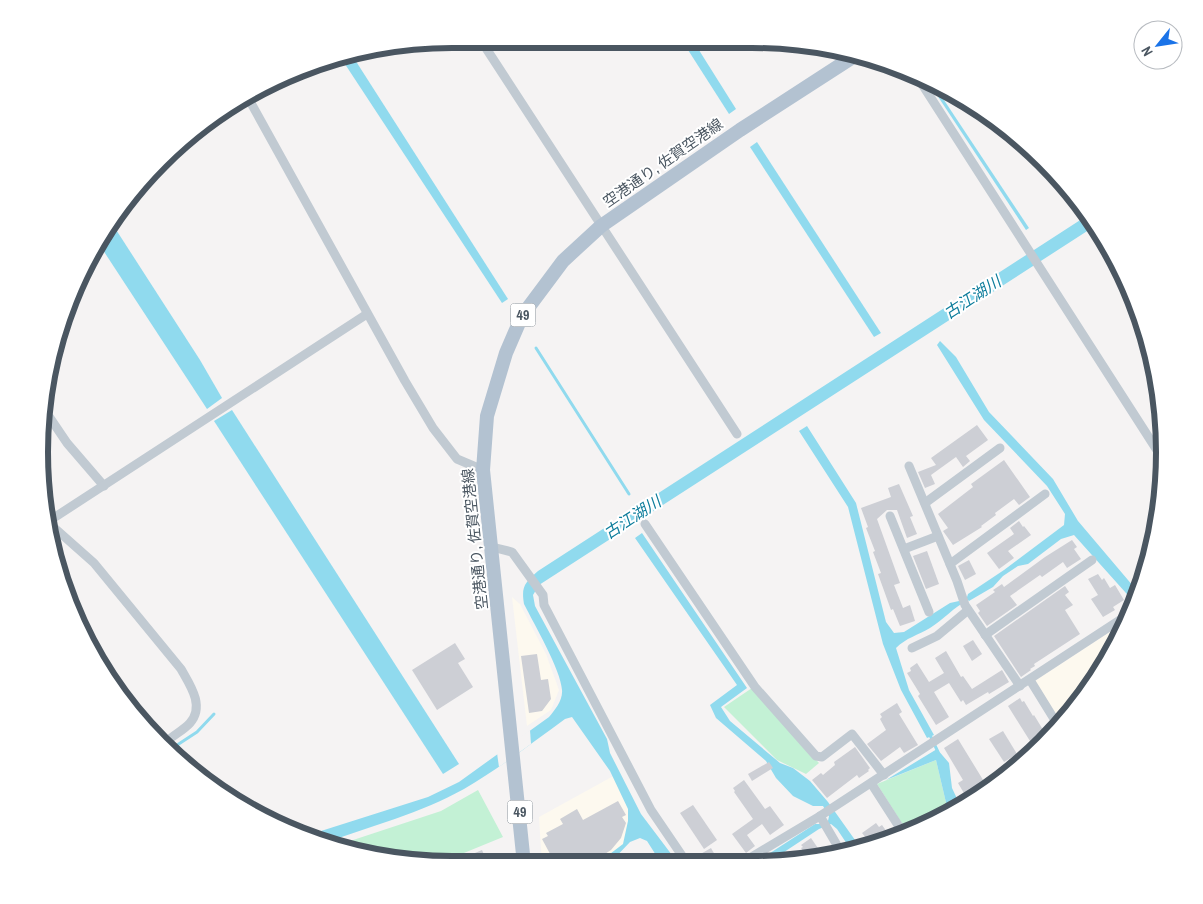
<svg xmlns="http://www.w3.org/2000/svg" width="1203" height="904" viewBox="0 0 1203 904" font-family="'Archivo Narrow','Noto Sans JP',sans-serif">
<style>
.commercial{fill:#fdf9ef}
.green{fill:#c3f1d5}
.water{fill:#90daee}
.pier{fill:#f5f3f3}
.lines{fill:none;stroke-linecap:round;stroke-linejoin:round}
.stream{stroke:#90daee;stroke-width:3}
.building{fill:#cdcfd5}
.street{stroke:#c1cad2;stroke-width:9}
.primary{stroke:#b3c2d1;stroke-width:14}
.labels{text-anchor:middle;stroke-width:4;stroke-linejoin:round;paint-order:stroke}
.shield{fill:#fff;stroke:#808990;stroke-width:1}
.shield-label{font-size:14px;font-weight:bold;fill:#4a5661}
.street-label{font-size:15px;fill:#4a5661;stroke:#fff}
.water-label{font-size:16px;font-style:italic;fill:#0c7c9b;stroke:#fff}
.rim{fill:none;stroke:#4a5661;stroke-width:6}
</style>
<rect width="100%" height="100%" fill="#f5f3f3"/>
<g class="commercial">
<polygon points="512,597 520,604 546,654 559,690 551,710 527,726"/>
<polygon points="1125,622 1109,659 1062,724 1035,681"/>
<polygon points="617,774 639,826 619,852 600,863 542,864 539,817"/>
</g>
<g class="green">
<polygon points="752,688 819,763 806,774 777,760 724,707"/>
<polygon points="936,760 948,811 910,833 903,825 877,784"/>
<polygon points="478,790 503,837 437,864 425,864 345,851 341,844 441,811"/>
</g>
<g class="water">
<polygon points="681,39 692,39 736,109 729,114"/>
<polygon points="350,52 508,299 502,303 339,55"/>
<polygon points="931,86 936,88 1029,228 1026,230"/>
<polygon points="757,142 881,333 874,337 750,147"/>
<path d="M1088,215L1095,226L539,585L533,595L535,606L607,739L610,753L641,814L678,863H661L647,841L640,838L630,842L610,863H598L623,844L628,821V809L610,771L572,717L565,719C532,743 500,768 464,789C421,813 371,826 325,843L313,838L321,831L428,797L459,782L549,717C555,710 563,700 562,690C561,670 534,624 524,604C521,586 525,583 538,571Z"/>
<polygon points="113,225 200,360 222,398 207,409 99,244"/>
<path d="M940,341L956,357L989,412L1053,479L1078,521L1139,593L1134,602L1074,535L1061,539L1028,564L1018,566L1003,576L993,587L969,601L968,600C954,607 943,620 930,628C918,635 906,638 896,648L909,690L934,735L927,738L901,690L883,644L848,507L799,431L807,426L856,503L886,622L894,633L904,632L950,603L959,601L967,597L968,594L1004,570L1064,525L1065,514L1047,486L984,420L937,345Z"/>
<polygon points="232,410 459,764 443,774 214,421"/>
<polygon points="642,533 747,688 721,707 730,721 780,763 793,768 810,781 828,802 860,847 851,850 837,829 831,824 819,829 769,862 756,862 815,824 820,824 828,821 829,816 823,806 813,806 793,796 776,778 766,761 716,718 710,705 737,685 635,538"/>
<polygon points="937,749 949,763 952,788 960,805 948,811 936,760 886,780"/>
</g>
<polygon class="pier" points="530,730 531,744 499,767 497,753"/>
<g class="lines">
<g class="stream">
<polyline points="536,348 629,494"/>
<polyline points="929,733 938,752"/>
<polyline points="168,751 197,732 214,714"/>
</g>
</g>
<g class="building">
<polygon points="977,425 988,440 966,456 970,461 963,467 956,457 931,475 935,484 925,488 918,472 936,465 931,458"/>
<polygon points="1004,460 1030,497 1019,505 1014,499 995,513 996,515 981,526 982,527 953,545 943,531 948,528 938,514 973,487 971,484"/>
<polygon points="899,484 913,516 910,517 917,534 907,538 897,510 887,510 877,519 900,583 894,585 903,608 910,605 915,621 900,626 893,609 891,610 878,574 881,573 873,552 875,551 866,528 868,527 861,508 891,497 888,488"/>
<polygon points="1019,521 1023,527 1024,526 1031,535 1008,551 1014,558 999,569 987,553 1014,534 1010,528"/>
<polygon points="1072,540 1077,547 1074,549 1081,559 1067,568 1063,562 1042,577 1040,575 1010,596 1017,605 987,626 978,613 980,611 976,605 995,592 993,590 1002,584 1004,587 1045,557"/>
<polygon points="927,551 939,584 926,589 913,556"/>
<polygon points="969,560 976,574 965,580 958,566"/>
<polygon points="1098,574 1102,580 1104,578 1110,588 1115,585 1124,600 1113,607 1115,610 1103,617 1091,599 1098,595 1088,579"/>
<polygon points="1065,586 1069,592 1065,595 1073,605 1065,610 1080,634 1034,664 1035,666 1030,669 1031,670 1021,677 994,636"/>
<polygon points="1121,633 1112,653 1105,643"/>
<polygon points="973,640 982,654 972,661 963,646"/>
<polygon points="455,643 465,659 458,663 473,687 437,710 412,670"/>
<polygon points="946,651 961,677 963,676 972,689 1002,670 1009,682 989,694 988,692 966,705 963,700 961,702 949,683 934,692 949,717 936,725 918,696 920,694 907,673 911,671 910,668 917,663 929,682 944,673 935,658"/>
<polygon points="537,654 541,680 548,679 551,699 542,711 529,713 521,656"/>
<polygon points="1020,698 1022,702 1024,701 1033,716 1034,715 1048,738 1035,749 1008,706"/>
<polygon points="897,703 902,712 899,714 918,745 904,753 900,747 881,761 867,744 886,730 880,719 882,717 880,714"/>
<polygon points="1003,731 1017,754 1004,762 989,739"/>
<polygon points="958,739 988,788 968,800 958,783 963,780 944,748"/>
<polygon points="855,747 870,768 868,770 869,771 859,778 857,775 827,798 812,780 821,773 823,775 835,765 834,762"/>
<polygon points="769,762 773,768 752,781 748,774"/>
<polygon points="744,780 765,809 770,806 784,825 770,835 762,824 747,835 755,846 746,853 732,834 753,819 734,792 735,791 733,788"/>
<polygon points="618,801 626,815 622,817 626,823 621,838 611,850 591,863 555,863 542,839 548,836 546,833 563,824 560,819 577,809 583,820"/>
<polygon points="693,805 717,840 704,849 680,813"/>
<polygon points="876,823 879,827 882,825 887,832 884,834 888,840 871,844 862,833"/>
<polygon points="811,838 822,854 810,860 801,848 803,847 801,845"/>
<polygon points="711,848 719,862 701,862 697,856"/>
<polygon points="482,850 488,864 449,864"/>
</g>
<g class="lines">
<g class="street">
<polyline points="480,39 737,434"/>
<polyline points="920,81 1162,458"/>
<polyline points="246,94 405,381 433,428 457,459 483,470"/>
<polyline points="44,409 67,443 104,486"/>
<polyline points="909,466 957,581 965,605 1020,686"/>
<polyline points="925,503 1000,448"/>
<polyline points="890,516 929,612"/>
<polyline points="49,521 367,314"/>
<path d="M50,524L94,563L181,669C190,685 205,706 190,723C183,731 171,736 163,745"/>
<polyline points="645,524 755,687 816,756 822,757 852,734 884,775"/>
<polyline points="492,547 512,552 543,595 544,605 651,810 687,863"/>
<polyline points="904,549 938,536"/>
<polyline points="950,564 1045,494"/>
<polyline points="985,635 1092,560"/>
<polyline points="912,648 937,636 967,611"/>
<polyline points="1030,680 1059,727"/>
<polyline points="871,783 898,825 906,835"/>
<polyline points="820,816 841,852"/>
<polyline points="743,862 820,816 1129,614"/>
</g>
<polyline class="primary" points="524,864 483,470 487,416 506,353 522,316 563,261 601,226 740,130 859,53"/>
</g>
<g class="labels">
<g class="shield">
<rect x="510.5" y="303.5" width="25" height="23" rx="4"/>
<rect x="507.5" y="800.5" width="25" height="23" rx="4"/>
</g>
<g class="shield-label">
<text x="523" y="320">49</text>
<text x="520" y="817">49</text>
</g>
<g class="street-label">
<text transform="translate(663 163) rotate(-35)" y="5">空港通り, 佐賀空港線</text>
<text transform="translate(475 539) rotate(-96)" y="5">空港通り, 佐賀空港線</text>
</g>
<g class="water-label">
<text transform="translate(972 297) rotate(-33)" y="6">古江湖川</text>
<text transform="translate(632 517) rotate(-33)" y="6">古江湖川</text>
</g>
</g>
<path d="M0 0H1203V904H0ZM452 48H752A404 404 0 0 1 1156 452V452A404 404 0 0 1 752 856H452A404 404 0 0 1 48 452V452A404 404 0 0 1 452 48Z" fill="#fff" fill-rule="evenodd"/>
<path class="rim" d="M452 48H752A404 404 0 0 1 1156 452V452A404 404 0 0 1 752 856H452A404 404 0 0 1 48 452V452A404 404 0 0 1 452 48Z"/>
<g transform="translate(1158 45) rotate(240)"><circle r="24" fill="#ffffff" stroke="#b7bbc0"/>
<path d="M0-4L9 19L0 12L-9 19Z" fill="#1a73e8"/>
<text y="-8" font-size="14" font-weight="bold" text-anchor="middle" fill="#4a5661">N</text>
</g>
</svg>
